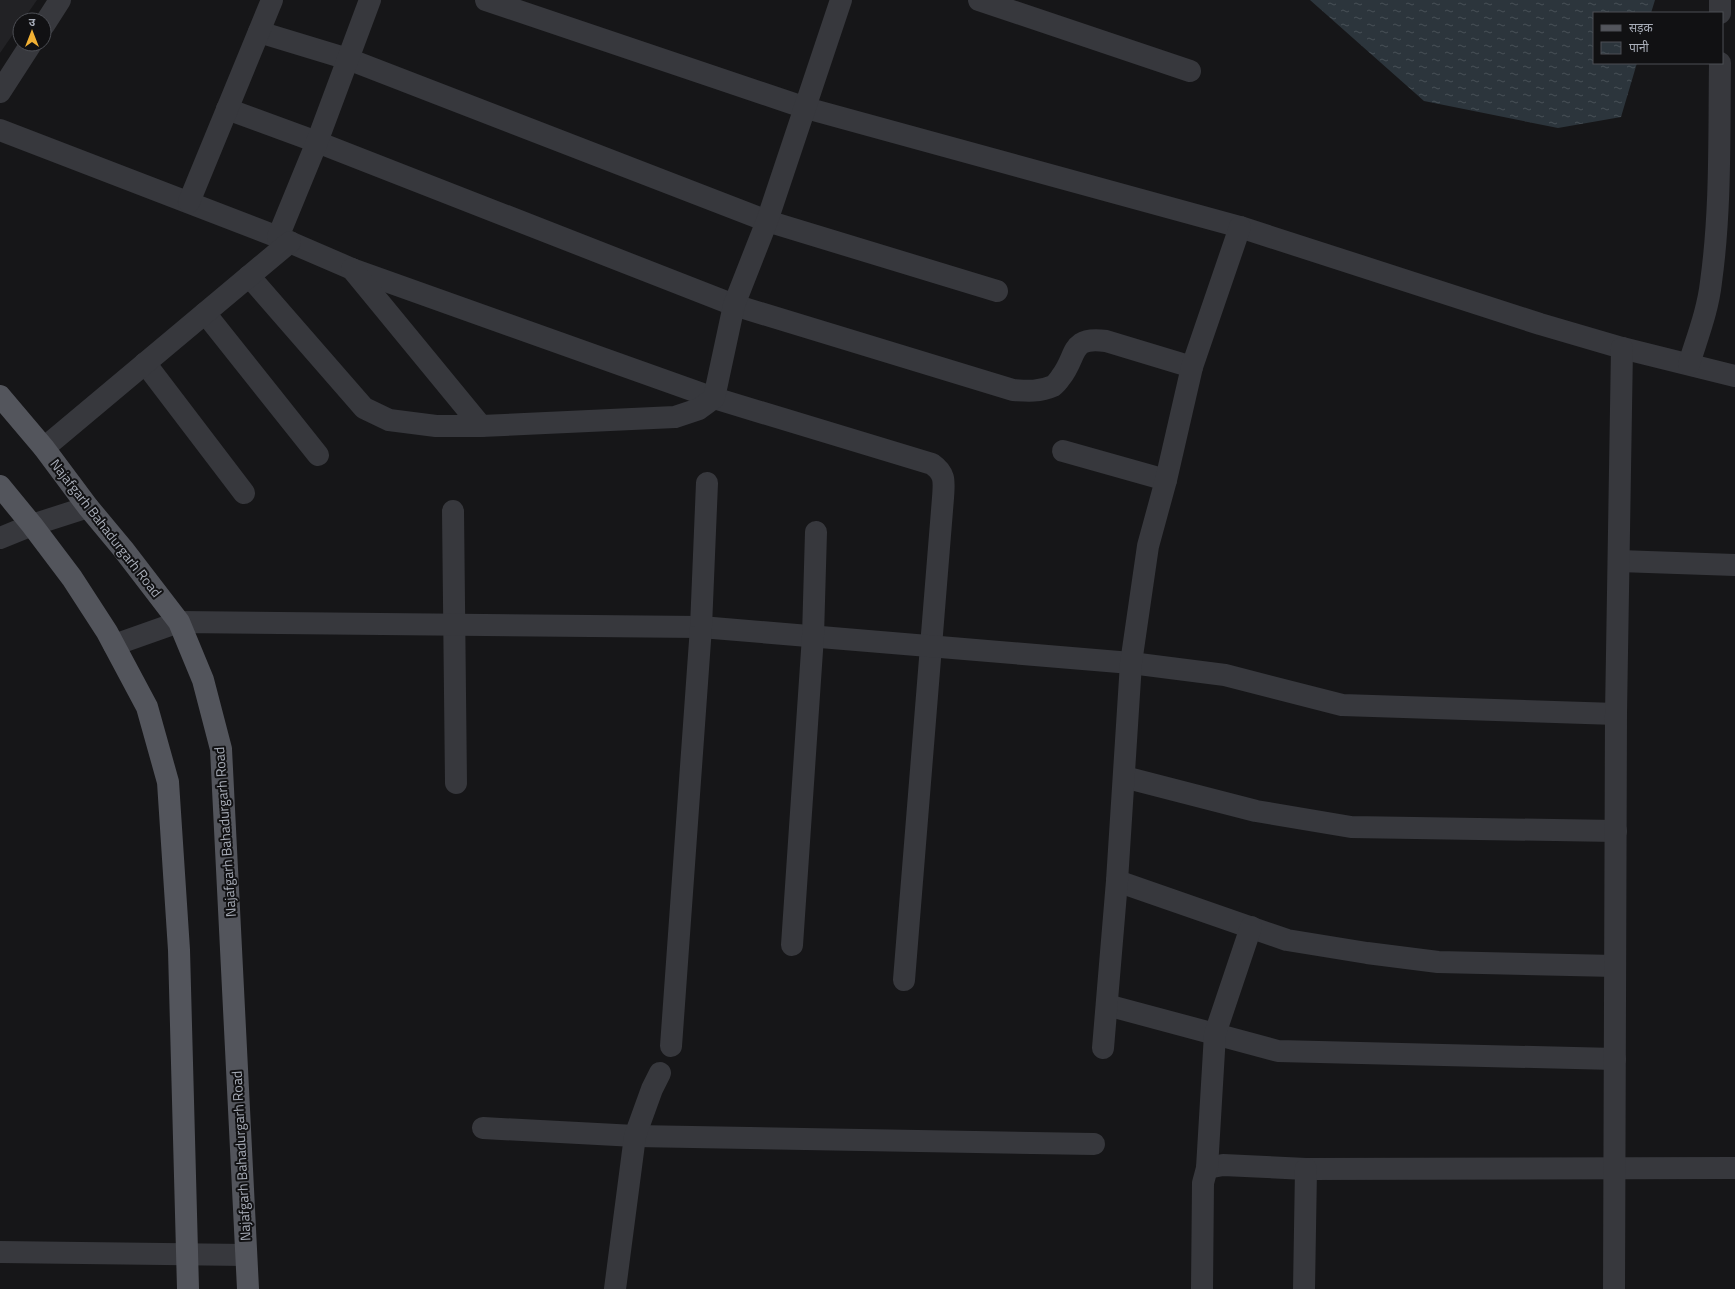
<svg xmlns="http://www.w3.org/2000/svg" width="1735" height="1289" viewBox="0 0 1735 1289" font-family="'Titillium Web','Noto Sans Devanagari',sans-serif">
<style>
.built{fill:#222225}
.water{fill:url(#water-ripples)}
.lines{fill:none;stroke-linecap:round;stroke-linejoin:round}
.minor{stroke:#37383d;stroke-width:22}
.major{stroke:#53555c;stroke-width:22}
.labels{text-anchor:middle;stroke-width:4;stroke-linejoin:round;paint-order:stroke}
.street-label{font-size:14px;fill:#a8adb8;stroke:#111113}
</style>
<defs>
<pattern id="water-ripples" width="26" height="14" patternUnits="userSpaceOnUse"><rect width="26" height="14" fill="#2c353c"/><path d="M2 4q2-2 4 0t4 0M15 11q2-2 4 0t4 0" fill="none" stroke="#485056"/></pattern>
</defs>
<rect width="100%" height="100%" fill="#161618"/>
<polygon class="built" points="0,0 37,0 23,20 20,20 20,24 0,53"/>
<polygon class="water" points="1310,0 1655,0 1651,13 1594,13 1594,63 1637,63 1621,117 1558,128 1424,101"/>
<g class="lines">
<g class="minor">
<polyline points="486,0 806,108 1240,227 1540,324 1622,348 1735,376"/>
<polyline points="979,0 1190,71"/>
<polyline points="1720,13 1720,0"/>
<polyline points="44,25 60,0"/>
<polyline points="259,32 348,59 767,221 997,291"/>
<polyline points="0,92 31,44"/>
<path d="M227,109L317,142L734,305L1013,390C1027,391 1040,392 1053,386C1056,384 1059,380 1061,377C1078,355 1069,336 1106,341L1192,367"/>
<path d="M0,130L278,237L352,269L714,398L932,464C946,474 944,482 943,498L904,980"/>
<polyline points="189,202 272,0"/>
<polyline points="278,237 317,142 370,0"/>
<polyline points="352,269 481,426"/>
<polyline points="249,276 364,408 389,420 436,426 481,426 675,417 699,409 714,398 734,305 767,221 841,0"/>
<polyline points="205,313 318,455"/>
<polyline points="145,363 244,493"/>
<path d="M1689,364C1697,338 1708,310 1711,282C1721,210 1719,136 1720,63"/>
<polyline points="44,448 290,242"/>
<polyline points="1063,451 1166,480"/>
<polyline points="453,511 456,783"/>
<polyline points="0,538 32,525 88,507"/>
<polyline points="1619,561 1735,565"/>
<polyline points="114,645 179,622 701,627 1131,663 1225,675 1342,705 1616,714"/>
<polyline points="1124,777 1256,811 1351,827 1616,831"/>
<polyline points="1117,881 1287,940 1367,953 1438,962 1615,966"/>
<polyline points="792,945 813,636 816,532"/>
<polyline points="1107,1005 1278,1051 1615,1059"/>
<polyline points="671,1046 701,627 707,483"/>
<polyline points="1103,1048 1117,881 1131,663 1148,546 1166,480 1192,367 1240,227"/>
<polyline points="483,1128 635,1136 1094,1144"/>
<polyline points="1207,1168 1223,1165 1306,1169 1735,1168"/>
<polyline points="0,1252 246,1255"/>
<polyline points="615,1289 635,1136 652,1089 660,1073"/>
<polyline points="1202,1289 1203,1183 1207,1168 1215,1034 1251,927"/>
<polyline points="1304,1289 1306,1169"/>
<polyline points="1614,1289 1616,714 1622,348"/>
</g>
<g class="major">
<polyline points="0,396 44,448 88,507 123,549 179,622 203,680 221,749 248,1289"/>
<polyline points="0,486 32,525 72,578 107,632 147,707 168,782 179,950 188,1289"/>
</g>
</g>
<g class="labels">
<g class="street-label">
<text transform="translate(106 528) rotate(52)" y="5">Najafgarh Bahadurgarh Road</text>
<text transform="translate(225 832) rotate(-94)" y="5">Najafgarh Bahadurgarh Road</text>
<text transform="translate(241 1156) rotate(-93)" y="5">Najafgarh Bahadurgarh Road</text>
</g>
</g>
<rect x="1593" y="12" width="130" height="52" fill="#111113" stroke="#4d4f55"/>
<rect x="1601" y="25" width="20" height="6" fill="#53555c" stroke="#4d4f55"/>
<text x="1629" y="32" font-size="12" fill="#a8adb8">सड़क</text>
<rect x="1601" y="42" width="20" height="12" fill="url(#water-ripples)" stroke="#4d4f55"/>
<text x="1629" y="52" font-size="12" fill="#a8adb8">पानी</text>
<g transform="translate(32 32)"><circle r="19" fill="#111113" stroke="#4d4f55"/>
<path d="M0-3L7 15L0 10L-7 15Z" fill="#f2b134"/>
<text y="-6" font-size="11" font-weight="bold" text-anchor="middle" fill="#a8adb8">उ</text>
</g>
</svg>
